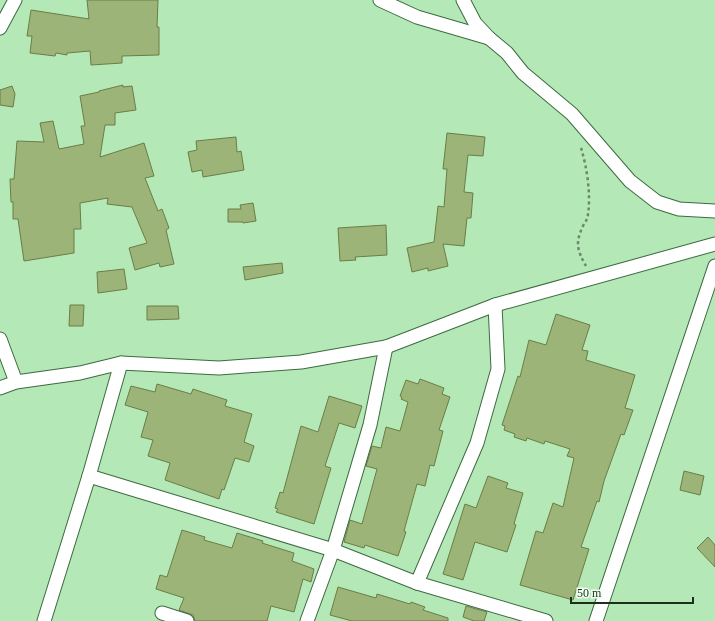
<svg xmlns="http://www.w3.org/2000/svg" width="715" height="621" viewBox="0 0 715 621" font-family="'Times New Roman',serif">
<style>
.building{fill:#9db479;stroke:#697e45}
.lines{fill:none;stroke-linecap:round;stroke-linejoin:round}
.minor-casing{stroke:#3c6b40;stroke-width:15}
.path{stroke:#678a69;stroke-width:2.5;stroke-dasharray:3 3;stroke-linecap:butt}
.minor{stroke:#fff;stroke-width:13}
</style>
<rect width="100%" height="100%" fill="#b5e8b7"/>
<g class="building">
<polygon points="87,0 158,0 157,27 159,27 159,55 122,56 122,63 91,65 90,51 67,53 67,55 56,53 55,56 30,53 32,36 27,36 31,10 89,19"/>
<polygon points="123,85 123,87 132,86 136,110 115,113 115,125 105,125 100,157 144,143 154,176 145,178 158,211 162,209 169,228 166,230 174,264 160,267 159,263 135,270 129,248 147,243 132,207 107,204 108,198 80,203 81,229 74,229 74,253 24,261 18,219 13,219 13,202 11,202 10,179 14,179 17,141 44,142 40,123 53,121 59,149 84,144 81,126 85,126 80,96 99,92 99,91"/>
<polygon points="12,86 15,94 13,107 0,105 0,90"/>
<polygon points="447,133 485,137 483,156 468,155 464,192 473,193 471,218 467,218 464,246 443,244 448,266 428,271 428,268 412,272 407,248 434,242 438,206 444,207 447,169 443,169"/>
<polygon points="236,137 237,152 241,151 244,170 203,177 202,170 192,172 188,152 197,150 196,141"/>
<polygon points="253,203 256,221 243,223 243,222 228,222 228,209 241,209 240,205"/>
<polygon points="386,225 387,255 355,257 356,260 340,261 338,228"/>
<polygon points="282,263 283,273 245,280 243,267"/>
<polygon points="124,269 127,289 98,293 97,272"/>
<polygon points="70,305 84,305 83,326 69,326"/>
<polygon points="147,306 178,306 179,319 147,320"/>
<polygon points="556,314 590,325 582,350 588,351 586,360 635,375 625,408 633,410 624,435 621,434 604,481 599,502 597,501 581,547 589,549 573,600 520,585 536,531 543,533 553,503 563,507 574,458 567,456 570,449 545,441 544,444 527,438 526,441 514,437 515,434 504,430 505,426 502,425 518,376 520,377 529,340 546,345"/>
<polygon points="420,379 444,388 442,394 450,397 439,430 443,431 434,466 430,465 425,486 417,484 404,531 406,532 398,556 365,545 364,548 344,542 350,520 362,524 377,469 366,466 372,446 381,448 386,427 400,431 408,402 401,399 402,397 400,396 406,380 418,384"/>
<polygon points="157,384 191,394 193,389 205,393 227,400 225,406 252,414 244,442 254,446 249,462 235,458 224,490 222,489 219,499 165,480 170,463 148,456 153,440 141,437 148,412 125,405 131,386 155,392"/>
<polygon points="329,396 362,406 355,428 339,423 325,466 331,468 314,524 276,512 278,509 275,508 280,492 283,493 301,426 318,432"/>
<polygon points="684,471 704,476 700,495 680,490"/>
<polygon points="488,476 508,483 506,488 523,493 514,524 516,525 507,552 475,542 463,580 443,574 465,504 476,508"/>
<polygon points="182,530 205,537 204,540 232,548 237,533 263,541 262,543 294,553 292,561 314,569 311,582 303,579 294,612 271,606 267,621 195,621 193,615 179,610 184,598 156,589 160,575 167,577"/>
<polygon points="708,537 715,545 715,567 697,548"/>
<polygon points="338,587 376,598 377,594 410,604 411,602 425,607 423,610 448,618 448,621 352,621 330,615"/>
<polygon points="466,606 487,612 484,621 474,621 463,617"/>
</g>
<g class="lines">
<g class="minor-casing">
<g id="minor">
<polyline points="380,0 417,17 489,38"/>
<polyline points="463,0 475,23 489,38 507,53 523,73 572,114 630,181 657,202 679,209 715,211"/>
<polyline points="0,28 15,0"/>
<polyline points="0,339 16,382"/>
<polyline points="0,388 16,382 80,373 121,363 219,368 301,362 386,347 495,305 715,244"/>
<polyline points="89,476 333,550 417,583 546,621"/>
<polyline points="417,583 477,443 498,369 495,305"/>
<polyline points="162,613 187,621"/>
<polyline points="44,621 89,476 121,363"/>
<polyline points="307,621 333,550 370,425 386,347"/>
<polyline points="596,621 715,266"/>
</g>
</g>
<path class="path" d="M581,148C587,167 591,195 588,214C588,219 585,222 583,226C575,243 577,250 586,266"/>
<use href="#minor" class="minor"/>
</g>
<path d="M571 597v6h122v-6" fill="none" stroke="#1b2f1d" stroke-width="2"/>
<text x="577" y="597" font-size="12" fill="#1b2f1d" stroke="#effeef" stroke-width="3" paint-order="stroke">50 m</text>
</svg>
